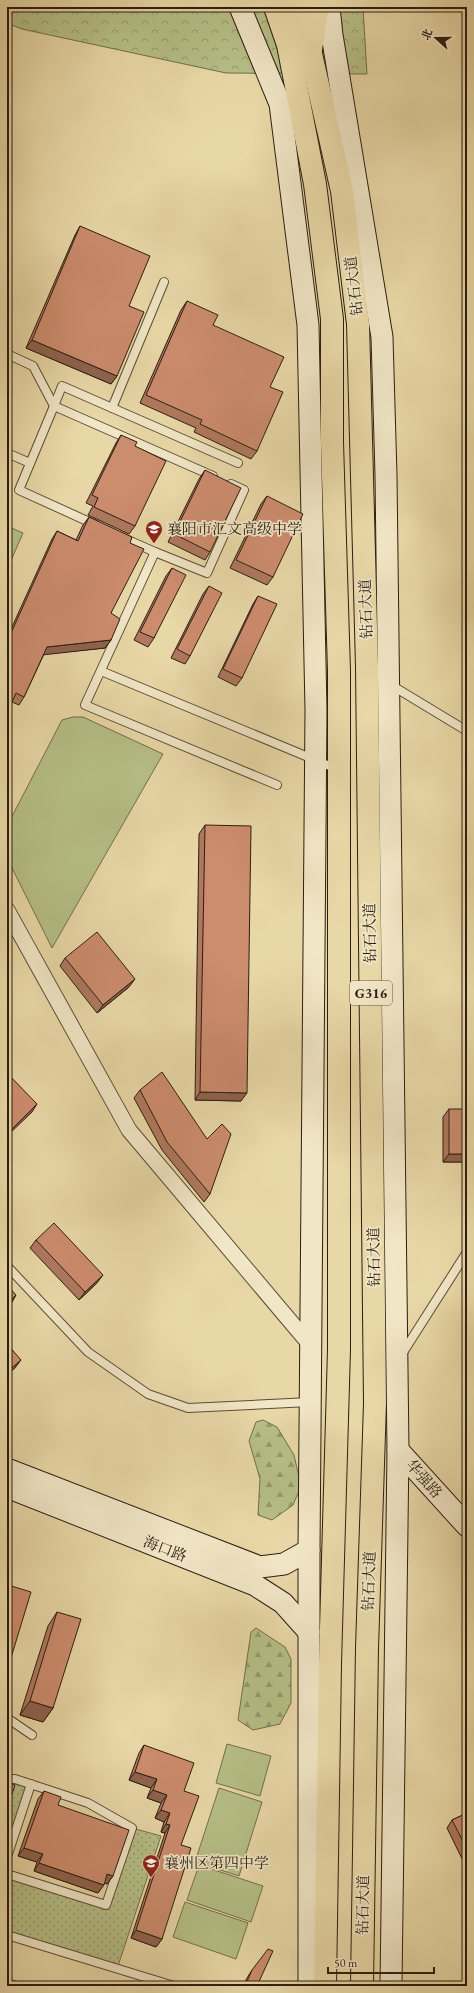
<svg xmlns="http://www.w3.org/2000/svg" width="474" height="1993" viewBox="0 0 474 1993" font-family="'EB Garamond','Noto Serif SC',serif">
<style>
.grass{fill:url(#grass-dots);stroke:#716e4c}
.forest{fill:url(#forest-firs);stroke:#716e4c}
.park{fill:url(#park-crowns);stroke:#716e4c}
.garden{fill:#b6bf87;stroke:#716e4c}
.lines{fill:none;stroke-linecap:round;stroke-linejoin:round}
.lane-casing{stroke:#5b4c36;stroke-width:10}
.street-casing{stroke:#5b4c36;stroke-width:17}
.secondary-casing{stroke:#2c1d10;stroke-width:23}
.highway-casing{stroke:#2c1d10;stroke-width:24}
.lane{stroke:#f1e6c6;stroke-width:8}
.street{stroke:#f1e6c6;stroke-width:15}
.secondary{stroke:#f1e6c6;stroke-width:21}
.highway{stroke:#e9d8a7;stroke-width:22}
.wall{fill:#af785f;stroke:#2c1d10}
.shaded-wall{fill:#8f624d;stroke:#2c1d10}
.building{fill:#cc8c6e;stroke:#2c1d10}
.labels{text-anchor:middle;stroke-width:3.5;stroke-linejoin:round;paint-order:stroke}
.shield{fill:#f1e6c6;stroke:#675947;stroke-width:1}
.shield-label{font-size:14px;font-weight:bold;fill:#2c1d10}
.street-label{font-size:15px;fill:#2c1d10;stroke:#f1e6c6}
.poi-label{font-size:15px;fill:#2c1d10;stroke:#f1e6c6;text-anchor:start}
</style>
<defs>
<pattern id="grass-dots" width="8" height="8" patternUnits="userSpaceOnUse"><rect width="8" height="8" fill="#b6bf87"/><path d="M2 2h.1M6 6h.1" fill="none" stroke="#949b6d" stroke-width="1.8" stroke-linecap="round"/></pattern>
<pattern id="forest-firs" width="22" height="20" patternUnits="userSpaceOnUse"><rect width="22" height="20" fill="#b6bf87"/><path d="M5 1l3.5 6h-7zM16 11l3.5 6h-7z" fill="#949b6d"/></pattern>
<pattern id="park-crowns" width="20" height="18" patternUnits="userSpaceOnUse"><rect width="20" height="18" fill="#b6bf87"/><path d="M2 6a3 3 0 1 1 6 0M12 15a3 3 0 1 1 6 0" fill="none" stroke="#949b6d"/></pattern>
</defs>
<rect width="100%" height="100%" fill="#e9d8a7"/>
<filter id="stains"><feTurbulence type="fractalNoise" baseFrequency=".005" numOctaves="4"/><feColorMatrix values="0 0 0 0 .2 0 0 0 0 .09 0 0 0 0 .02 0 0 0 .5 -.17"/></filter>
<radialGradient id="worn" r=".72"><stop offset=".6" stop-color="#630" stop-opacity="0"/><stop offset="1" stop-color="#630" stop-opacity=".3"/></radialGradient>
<g class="grass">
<polygon points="7,1779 31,1784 7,1857"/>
<polygon points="132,1828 161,1836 117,1969 7,1935 7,1874 106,1905"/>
</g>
<g class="forest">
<polygon points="263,1420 277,1427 294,1455 301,1486 293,1505 272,1520 258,1515 260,1479 249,1441 256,1422"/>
<polygon points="256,1628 285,1647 291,1659 291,1703 280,1724 253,1730 238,1720 251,1632"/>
</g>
<polygon class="park" points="7,7 363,7 367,74 226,73 22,29 7,23"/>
<g class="garden">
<polygon points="7,526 23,533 9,565 7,565"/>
<polygon points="73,717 83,717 163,754 52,948 7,858 7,826 62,720"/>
<polygon points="227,1744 271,1756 260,1796 216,1783"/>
<polygon points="219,1788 262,1802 239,1876 195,1862"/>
<polygon points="199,1865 263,1886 251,1922 187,1900"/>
<polygon points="185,1902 248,1923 236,1959 173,1937"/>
<polygon points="7,1978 30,1986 7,1986"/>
</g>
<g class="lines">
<g class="lane-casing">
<g id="lane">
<polyline points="7,354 33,366 54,406"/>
<polyline points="54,406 62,386 238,463"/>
<polyline points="112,408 164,282"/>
<polyline points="7,453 30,463"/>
<polyline points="231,484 244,490 207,573 155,552 85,705 277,785"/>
<polyline points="96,525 19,490 54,406 213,476"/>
<polyline points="121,537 155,552"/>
<polyline points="101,671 337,769"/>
<polyline points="391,685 467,731"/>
<polyline points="7,1266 88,1352 148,1394 188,1408 310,1402"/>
<polyline points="402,1354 467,1252"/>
<polyline points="7,1718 32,1735"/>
<polyline points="7,1779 15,1779 88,1803 132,1828 106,1905 7,1874"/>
<polyline points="7,1857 31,1784"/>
<polyline points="7,1935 174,1986"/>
</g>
</g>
<g class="street-casing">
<polyline id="street" points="7,910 129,1130 312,1347"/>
</g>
<g class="secondary-casing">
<g id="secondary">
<polyline points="240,7 280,104 308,325 316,710 309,1550 309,1986"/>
<polyline points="329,7 332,35 382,337 386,475 398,1450 391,1986"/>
<polyline points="398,1450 467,1526"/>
<polyline points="7,1469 260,1567 284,1564 309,1550"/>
<polyline points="7,1487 255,1585 283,1603 309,1632"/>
</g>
</g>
<g class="highway-casing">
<g id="highway">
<polyline points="275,7 288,45 315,184 332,319 332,442 339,671 339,1349 330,1664 325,1986"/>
<polyline points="296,7 311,54 342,191 358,324 367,667 375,1403 367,1648 362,1986"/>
<polyline points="311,49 318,7"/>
</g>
</g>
<use href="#lane" class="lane"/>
<use href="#street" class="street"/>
<use href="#secondary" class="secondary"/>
<use href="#highway" class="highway"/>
</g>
<g class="wall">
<polygon points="80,226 117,376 111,384 26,348 75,235"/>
<polygon points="187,301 213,325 270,387 257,451 251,459 194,432 196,428 140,403 181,310"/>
<polygon points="121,435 135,446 135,526 129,534 88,515 93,506 86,503 116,443"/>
<polygon points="205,470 210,552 205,560 168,542 199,479"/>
<polygon points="267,496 273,577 267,585 230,568 261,504"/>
<polygon points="89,517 111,613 111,640 105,648 44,654 24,697 19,705 12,702 7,713 7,638 52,539 57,531 76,540 83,525"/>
<polygon points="172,568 154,638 148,647 134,640 166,576"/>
<polygon points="209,586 190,656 185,664 171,658 203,594"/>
<polygon points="258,596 242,678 236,686 218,677 253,604"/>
<polygon points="205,825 241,1101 195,1100 199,834"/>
<polygon points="65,958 129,987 97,1013 60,966"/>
<polygon points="140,1090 210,1194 204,1202 162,1150 134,1098"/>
<polygon points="449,1109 464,1162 443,1162 443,1117"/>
<polygon points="36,1240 97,1283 79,1300 30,1248"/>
<polygon points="57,1612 53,1708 43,1722 20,1715 48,1626"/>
<polygon points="144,1745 184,1791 181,1845 162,1939 156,1947 131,1938 165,1833 161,1832 164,1822 155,1818 161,1803 147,1798 151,1788 129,1780 139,1753"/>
<polygon points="44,1791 58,1805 113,1876 107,1884 104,1883 98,1893 34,1871 37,1862 18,1856 38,1799"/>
<polygon points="467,1813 467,1869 447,1828 452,1820"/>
<polygon points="252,1970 257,1986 243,1986 247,1978"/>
</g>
<g class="shaded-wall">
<polygon points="32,340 117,376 111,384 26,348"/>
<polygon points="111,640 105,648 42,655 47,647"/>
<polygon points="135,979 129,987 97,1013 103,1005"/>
<polygon points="200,1092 247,1093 241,1101 195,1100"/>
<polygon points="37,1104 32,1112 7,1136 7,1134"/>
<polygon points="449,1154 467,1154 467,1157 464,1162 443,1162"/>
<polygon points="103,1275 97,1283 79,1300 85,1292"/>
<polygon points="16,1295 11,1304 7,1307 7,1304"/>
<polygon points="21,1360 15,1368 7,1375 7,1372"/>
<polygon points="30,1701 53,1708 43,1722 20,1715"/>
<polygon points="135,1772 157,1779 151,1788 129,1780"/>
<polygon points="153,1790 167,1795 161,1803 147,1798"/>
<polygon points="161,1810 170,1813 164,1822 155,1818"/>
<polygon points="166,1824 170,1825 165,1833 161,1832"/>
<polygon points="24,1848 43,1854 37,1862 18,1856"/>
<polygon points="39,1863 104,1885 98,1893 34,1871"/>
<polygon points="107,1874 113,1876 107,1884 102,1882"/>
<polygon points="136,1930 162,1939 156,1947 131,1938"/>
</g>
<g class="building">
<polygon points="80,226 150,256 129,306 144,312 117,376 32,340"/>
<polygon points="187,301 218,315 213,325 284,357 270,387 283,392 257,451 200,424 202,420 146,395"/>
<polygon points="121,435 137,442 135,446 166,461 135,526 94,507 98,498 92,495"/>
<polygon points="205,470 241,488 210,552 174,534"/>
<polygon points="267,496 303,514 273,577 236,560"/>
<polygon points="89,517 132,537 130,543 144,549 111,613 120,619 111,640 47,647 24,697 16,693 7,713 7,642 57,531 78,541"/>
<polygon points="172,568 186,575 154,638 140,632"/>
<polygon points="209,586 222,593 190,656 177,649"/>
<polygon points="258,596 277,604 242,678 223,669"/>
<polygon points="205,825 251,826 247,1093 200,1092"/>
<polygon points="97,932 135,979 103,1005 65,958"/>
<polygon points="162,1072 207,1139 222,1124 231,1134 210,1194 167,1142 140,1090"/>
<polygon points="7,1073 37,1104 7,1134"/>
<rect x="449" y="1109" width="18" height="45"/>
<polygon points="54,1223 103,1275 85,1292 36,1240"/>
<polygon points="7,1285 16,1295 7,1304"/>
<polygon points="7,1344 21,1360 7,1372"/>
<polygon points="8,1585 31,1592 7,1671 7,1589"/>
<polygon points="57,1612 81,1619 53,1708 30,1701"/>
<polygon points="144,1745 194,1763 184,1791 199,1796 181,1845 191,1848 162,1939 136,1930 170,1825 166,1824 170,1813 161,1810 167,1795 153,1790 157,1779 135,1772"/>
<polygon points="7,1782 15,1785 7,1809"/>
<polygon points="44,1791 61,1797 58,1805 129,1830 113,1876 107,1874 104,1885 39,1863 43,1854 24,1848"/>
<polygon points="467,1813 467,1849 452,1820"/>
<polygon points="268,1949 273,1951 257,1986 245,1986 252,1970"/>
</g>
<defs>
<g id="school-pin" transform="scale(0.9)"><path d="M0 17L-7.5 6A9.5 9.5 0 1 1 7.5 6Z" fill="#8f2418" stroke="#f1e6c6"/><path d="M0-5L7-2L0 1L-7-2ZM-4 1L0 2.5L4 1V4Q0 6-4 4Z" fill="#fff"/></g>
</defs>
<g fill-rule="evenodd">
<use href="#school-pin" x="154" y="529"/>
<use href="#school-pin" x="151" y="1863"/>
</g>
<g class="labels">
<rect class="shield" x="350" y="981" width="42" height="24" rx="3"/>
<g class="shield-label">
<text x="371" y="998">G316</text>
</g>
<g class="street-label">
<text transform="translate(354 286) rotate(-97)" y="5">钻石大道</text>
<text transform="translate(366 609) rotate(-92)" y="5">钻石大道</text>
<text transform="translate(370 933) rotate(-91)" y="5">钻石大道</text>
<text transform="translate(374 1257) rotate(-91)" y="5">钻石大道</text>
<text transform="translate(424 1479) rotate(48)" y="5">华强路</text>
<text transform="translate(165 1549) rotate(21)" y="5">海口路</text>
<text transform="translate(369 1581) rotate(-88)" y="5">钻石大道</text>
<text transform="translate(363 1905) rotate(-89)" y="5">钻石大道</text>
</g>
<g class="poi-label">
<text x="167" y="534">襄阳市汇文高级中学</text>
<text x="164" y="1868">襄州区第四中学</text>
</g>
</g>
<rect width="474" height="1993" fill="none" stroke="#e9d8a7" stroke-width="24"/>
<rect x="8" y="8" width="458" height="1977" fill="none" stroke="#2c1d10" stroke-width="2"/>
<rect x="12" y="12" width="450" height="1969" fill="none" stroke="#2c1d10"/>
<g transform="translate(436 38) rotate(291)" stroke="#f1e6c6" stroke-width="3" paint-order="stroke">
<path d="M0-3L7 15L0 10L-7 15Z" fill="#2c1d10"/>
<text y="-6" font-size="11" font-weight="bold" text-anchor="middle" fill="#2c1d10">北</text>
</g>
<path d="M328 1967v6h106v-6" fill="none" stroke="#2c1d10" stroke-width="2"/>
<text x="334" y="1967" font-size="12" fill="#2c1d10" stroke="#f1e6c6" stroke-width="3" paint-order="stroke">50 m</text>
<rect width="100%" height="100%" filter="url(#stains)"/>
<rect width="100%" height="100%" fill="url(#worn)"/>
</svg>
